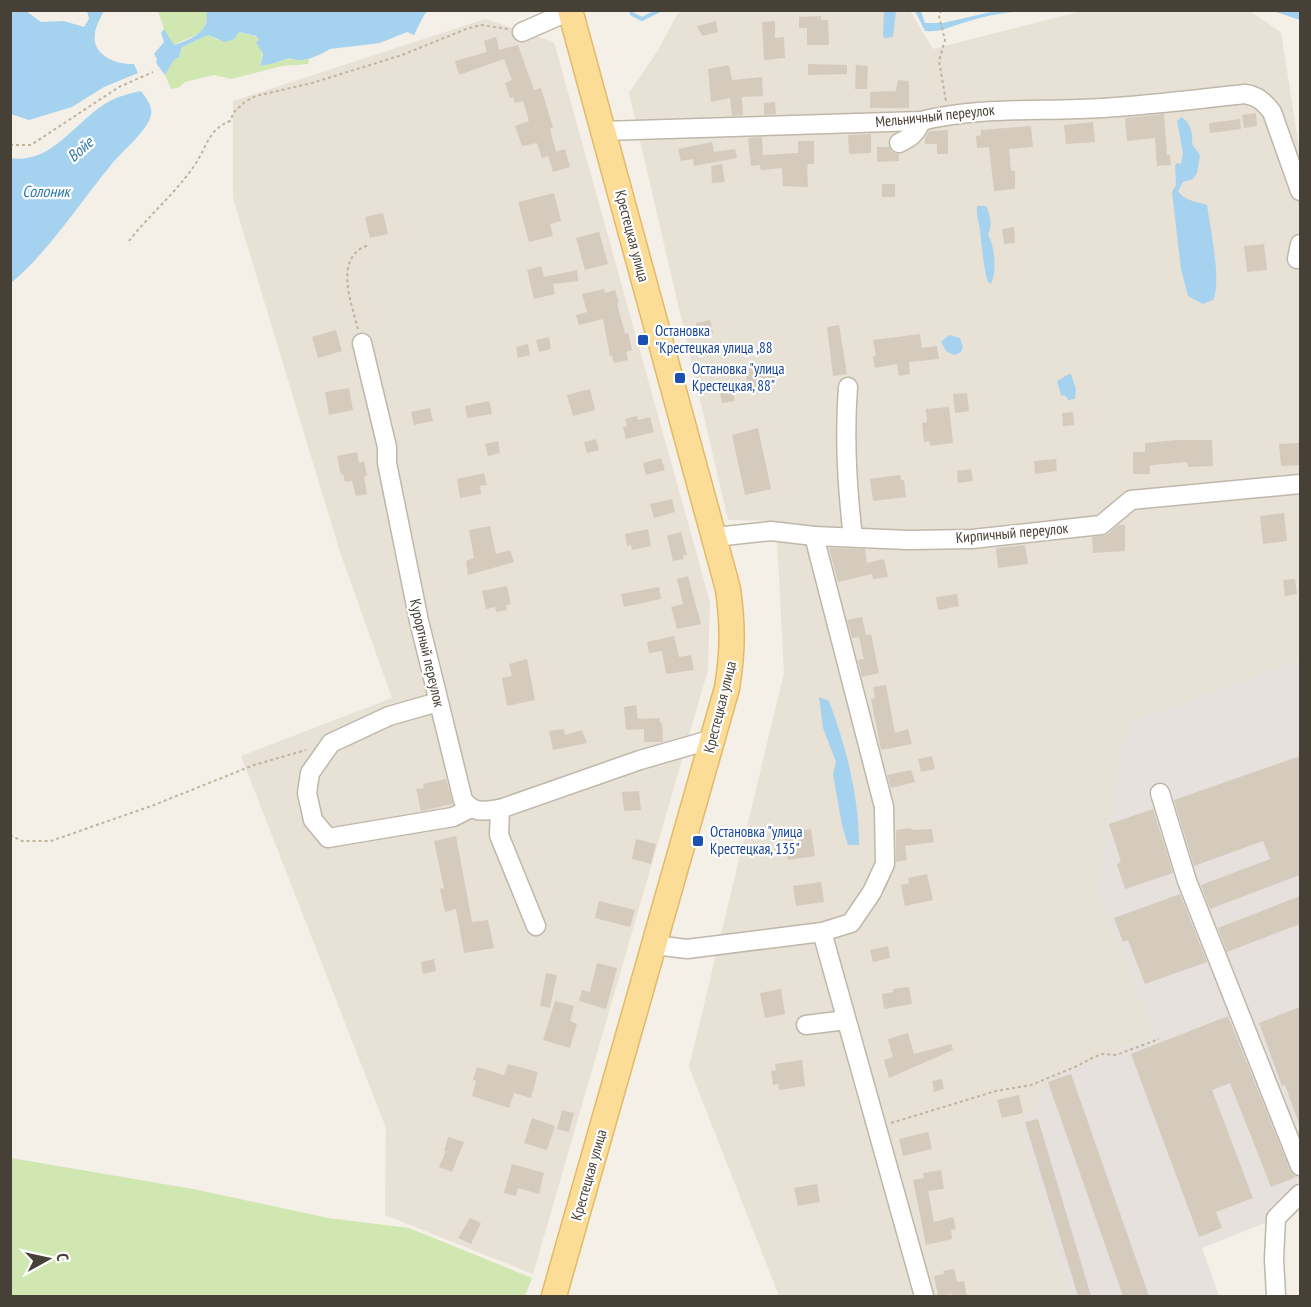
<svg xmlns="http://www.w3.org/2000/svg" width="1311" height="1307" viewBox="0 0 1311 1307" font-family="'PT Sans Narrow',sans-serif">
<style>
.residential{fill:#e7e1d6}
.industrial{fill:#e6e1dc}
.green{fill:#d0e7b1}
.water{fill:#a5d3ef}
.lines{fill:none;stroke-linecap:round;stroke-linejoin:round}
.stream{stroke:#a5d3ef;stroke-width:4}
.building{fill:#d5cbbd}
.minor-casing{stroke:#bfb7aa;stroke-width:21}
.major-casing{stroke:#e2ba67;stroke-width:27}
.path{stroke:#c1b39c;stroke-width:2;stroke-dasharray:3 3;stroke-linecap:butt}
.minor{stroke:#fff;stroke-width:18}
.major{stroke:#fcdd98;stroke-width:24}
.transit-dot{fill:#1a4fb4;stroke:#fff;stroke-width:2}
.labels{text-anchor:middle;stroke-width:4.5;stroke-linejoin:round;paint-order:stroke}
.street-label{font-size:15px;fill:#474036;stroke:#fff}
.transit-label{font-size:15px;fill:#164399;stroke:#fff;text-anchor:start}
.water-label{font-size:16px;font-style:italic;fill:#2f79a9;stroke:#fff}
</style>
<rect width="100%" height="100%" fill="#f4f0e8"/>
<g class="residential">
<polygon points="1172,10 1251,12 1281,32 1300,155 1300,660 1126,724 1096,893 1154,1036 1041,1078 1036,1111 1019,1120 1069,1296 779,1296 689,1067 784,673 776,521 728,520 629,93 657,52 677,15 681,11 910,11 933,49 1082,11"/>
<polygon points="485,19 554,42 710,602 708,670 533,1274 385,1215 386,1128 241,756 392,698 340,552 233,198 233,101"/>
</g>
<polygon class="industrial" points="1300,660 1300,1209 1202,1248 1219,1296 1069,1296 1019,1120 1036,1111 1041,1078 1154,1036 1096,893 1126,724"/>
<g class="green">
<polygon points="158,11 206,11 208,17 201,33 173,45 164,29"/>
<path d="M239,32C243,34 250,34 254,36C265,40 262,57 260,65L275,63L289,58L293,60L309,59L308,64L282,66L231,79L214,75L185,82L178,88L171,89L165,75L174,60L179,57L182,47L208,35L218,40Z"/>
<polygon points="11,1158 193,1189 328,1218 409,1228 532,1278 525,1296 11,1296"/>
</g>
<g class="water">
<path d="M11,10L26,11L41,22L64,21L84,27L89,19L87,11H104C101,17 96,25 95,33C91,55 116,65 134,64L138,73L104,87L72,107L29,120L11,114Z"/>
<path d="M206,11V10L428,11L424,15L414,35L407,32L380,43L330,49C318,56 303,64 289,58L275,63L260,66L263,54L256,42L259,40L256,36L239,32L234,39L225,42L208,35L182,47L179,57L174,60L165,75L156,63L157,59L154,54L164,42L161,33L164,29L174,45C190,40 211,32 206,11Z"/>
<polygon points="884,11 896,11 893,37 884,38 883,35"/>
<path d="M915,11H921L925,23H943L995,11H1026C1006,12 985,16 966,22C951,26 940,33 925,31Z"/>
<polygon points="1273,11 1300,11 1300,20"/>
<path d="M141,91C146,98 153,106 151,115C147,132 122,151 111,165C78,205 50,250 11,283V158C53,165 77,118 110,101C119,96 131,93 141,91Z"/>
<path d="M1182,117C1191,125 1193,132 1192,144L1200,155L1197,173L1193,179L1183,182L1178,191C1184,201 1196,201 1207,205C1210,227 1222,282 1213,300L1203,304L1188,296L1181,269L1172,192L1176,185L1175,166L1177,163L1181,164L1183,153L1177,121Z"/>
<path d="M977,206H986C990,214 993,226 988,234C995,248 997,270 991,284L988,282C983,265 982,247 980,230C979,222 976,215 977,206Z"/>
<polygon points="949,335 960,338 963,347 961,352 955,355 947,352 941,342"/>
<polygon points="1069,374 1071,374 1076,389 1075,399 1068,400 1066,396 1061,395 1057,381"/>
<path d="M819,697L829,701C846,746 859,797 859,845H848L842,825L833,774L836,762L823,728Z"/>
</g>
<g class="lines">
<polyline class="stream" points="631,10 632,14 642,19 660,10"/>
</g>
<g class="building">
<polygon points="821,16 821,20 828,20 829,45 807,45 807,28 799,28 799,17"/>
<polygon points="716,21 718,32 702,36 697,26"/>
<polygon points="775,21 775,38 784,37 785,58 764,60 762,22"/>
<polygon points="496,37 499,50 518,45 534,90 541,88 553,127 550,129 556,152 565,149 570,167 553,172 548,156 542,158 537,143 522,146 515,126 529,121 523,101 515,103 513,97 510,98 505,83 512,80 504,59 459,75 455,61 487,52 484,41"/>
<polygon points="808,64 847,65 847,74 808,75"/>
<polygon points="729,65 732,80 762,77 763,96 742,97 743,115 732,116 730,98 711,102 708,69"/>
<polygon points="856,65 868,66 867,89 855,89"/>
<polygon points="898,80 909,81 909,108 870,108 870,92 896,91"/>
<polygon points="775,102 776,114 764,115 764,103"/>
<polygon points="1256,113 1257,126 1244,128 1242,115"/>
<polygon points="1164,114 1167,155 1170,155 1171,165 1157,166 1155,138 1127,141 1125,118"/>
<polygon points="1240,119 1241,129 1210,133 1209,123"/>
<polygon points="1093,122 1095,142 1066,144 1064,125"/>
<polygon points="1031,126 1033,147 1009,149 1011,171 1015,171 1015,189 994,191 989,147 977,148 976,136 981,135 981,130"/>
<polygon points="948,130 948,154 937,154 937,144 925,144 925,138 929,131"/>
<polygon points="871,134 871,153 849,154 848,135"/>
<polygon points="762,137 763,155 798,153 798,141 814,141 814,164 808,164 807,169 808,187 783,186 782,168 761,170 760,165 751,166 748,138"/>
<polygon points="712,142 714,152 735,149 737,158 694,166 693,159 681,161 678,149"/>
<polygon points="877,147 889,147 892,152 899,154 899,161 877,162"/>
<polygon points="722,164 725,182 712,183 711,166"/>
<rect x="882" y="184" width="13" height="13"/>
<polygon points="554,193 561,221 550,224 553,236 529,242 518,202"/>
<polygon points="383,213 388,234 370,238 365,217"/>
<polygon points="1014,227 1015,243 1004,244 1002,229"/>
<polygon points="599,232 608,264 585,270 576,238"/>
<polygon points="1264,244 1267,270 1247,272 1244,246"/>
<polygon points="541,266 544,277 577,270 578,281 553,284 555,294 534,299 527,270"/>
<polygon points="604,289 605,293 615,290 619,303 617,303 625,334 628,333 632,350 626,352 628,360 614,363 612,356 610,356 603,319 579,325 576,315 587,312 582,294"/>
<polygon points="710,320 713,334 699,337 696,323"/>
<polygon points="839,325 847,374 833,376 827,327"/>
<polygon points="336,330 342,351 318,358 312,337"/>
<polygon points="920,334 922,348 937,346 939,359 909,362 910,374 899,376 897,364 875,368 873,356 876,356 873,340"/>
<polygon points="549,337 551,349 539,352 536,340"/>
<polygon points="528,344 530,355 518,358 516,347"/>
<polygon points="758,365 759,368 774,365 777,383 749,389 744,368"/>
<polygon points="731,385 735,401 722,403 719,388"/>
<polygon points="349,388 353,410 329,415 325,392"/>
<polygon points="590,389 595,410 573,416 567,395"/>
<polygon points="967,393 969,411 955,413 953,394"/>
<polygon points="489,401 492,414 467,418 465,406"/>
<polygon points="949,407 953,443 930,446 929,441 924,442 922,423 927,422 926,409"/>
<polygon points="430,408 433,421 414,425 411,412"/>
<polygon points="1073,412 1074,425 1063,426 1062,413"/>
<polygon points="637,416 638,420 650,417 654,432 626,439 623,427 627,426 625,419"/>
<polygon points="758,428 771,489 745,495 732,435"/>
<polygon points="596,439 599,450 587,453 584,442"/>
<polygon points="1177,440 1212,440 1213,466 1188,467 1187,462 1153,465 1150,466 1150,474 1133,474 1133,452 1145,452 1145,443"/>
<polygon points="498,441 500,453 488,456 485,444"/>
<polygon points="1300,443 1300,465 1281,466 1279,444"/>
<polygon points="357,452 359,463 364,461 367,476 364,476 367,494 356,496 352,481 345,482 343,474 341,475 337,456"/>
<polygon points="661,458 665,470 646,475 643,463"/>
<polygon points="1056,459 1057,471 1035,474 1034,461"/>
<polygon points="971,469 973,481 958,483 957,471"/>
<polygon points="484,473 487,485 480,486 481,494 460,498 457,479"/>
<polygon points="900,475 901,480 904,480 906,497 873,501 870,479"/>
<polygon points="672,499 675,512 654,518 650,504"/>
<polygon points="1284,513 1287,541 1263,544 1260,516"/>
<polygon points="1118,525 1125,525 1125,551 1093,553 1092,537 1108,534"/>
<polygon points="490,526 496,554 510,550 514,562 468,575 466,561 474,558 469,530"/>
<polygon points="648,529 651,546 632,550 631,545 627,546 625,534"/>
<polygon points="681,532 687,555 683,555 684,559 673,561 667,536"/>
<polygon points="1025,545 1028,564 998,568 996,548"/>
<polygon points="829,548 865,549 867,563 884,559 888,577 873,579 872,574 838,582"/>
<polygon points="688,576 701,624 677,629 671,607 683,604 677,579"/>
<polygon points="1295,579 1297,594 1285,596 1283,580"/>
<polygon points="507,586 511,604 506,605 507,610 496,612 495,607 486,609 482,591"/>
<polygon points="659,587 661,599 624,607 621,594"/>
<polygon points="957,594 959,606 938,610 936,597"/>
<polygon points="862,617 866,635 871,634 879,673 862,677 858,660 864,659 859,637 852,638 847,620"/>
<polygon points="674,636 679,657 691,655 694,670 666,674 662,651 649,653 647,642"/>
<polygon points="527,659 535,700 507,706 502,678 512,676 509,664"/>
<polygon points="886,685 895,733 908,729 912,744 881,750 871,699 875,698 873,687"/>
<polygon points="636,705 638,719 660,718 660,723 662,723 663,742 644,742 644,729 626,730 624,707"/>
<polygon points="564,729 565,735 582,730 587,743 553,750 549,731"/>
<polygon points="932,756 935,769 921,772 918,759"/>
<polygon points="1300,756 1300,875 1210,909 1201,885 1270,859 1263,841 1194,866 1174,800"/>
<polygon points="911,770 915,782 891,788 887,775"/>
<polygon points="446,779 453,804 421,811 416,789 424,788 423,784"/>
<polygon points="639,791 641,810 624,811 622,792"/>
<polygon points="1153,809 1173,873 1125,889 1117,864 1121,862 1109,824"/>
<polygon points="911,828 912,830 932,829 934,842 905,846 907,860 896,862 896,830"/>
<polygon points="811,829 815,856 788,860 784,833"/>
<polygon points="456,836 472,922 488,920 494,948 464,953 456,909 445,912 440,889 444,888 434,841"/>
<polygon points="636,839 656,844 651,864 632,859"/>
<polygon points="927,874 933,900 905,906 901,885 909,883 908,878"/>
<polygon points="821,882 824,902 796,906 793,886"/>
<polygon points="1180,894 1207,962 1145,984 1128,940 1123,942 1114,918"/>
<polygon points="1300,896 1300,924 1227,952 1218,928"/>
<polygon points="599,901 635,910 630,927 595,918"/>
<polygon points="888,946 890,958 873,962 870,950"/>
<polygon points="434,959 436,971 423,974 421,962"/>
<polygon points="597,963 617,968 606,1009 579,1001 582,990 590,992"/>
<polygon points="546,973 557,975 550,1008 540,1006"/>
<polygon points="909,987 912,1004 884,1009 882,994 893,992 893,989"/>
<polygon points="781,989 785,1014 765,1018 760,993"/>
<polygon points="555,1001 574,1006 570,1021 577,1024 570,1048 543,1040"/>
<polygon points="1300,1007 1300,1124 1299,1124 1285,1085 1282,1086 1259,1023"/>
<polygon points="1228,1016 1290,1170 1296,1177 1271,1187 1230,1083 1212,1090 1253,1198 1216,1212 1222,1228 1199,1237 1131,1054"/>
<polygon points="908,1033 914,1054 951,1044 953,1050 889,1078 884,1060 893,1057 888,1039"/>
<polygon points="802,1060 805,1086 779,1090 778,1084 773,1085 771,1071 776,1070 775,1064"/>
<polygon points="508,1064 538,1072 531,1098 514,1093 509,1108 472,1096 476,1081 473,1080 477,1067 504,1075"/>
<polygon points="1071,1074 1149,1296 1123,1296 1048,1082"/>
<polygon points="942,1079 944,1089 934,1092 932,1081"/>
<polygon points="1019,1095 1023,1113 1002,1118 997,1100"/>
<polygon points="562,1110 574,1113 569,1132 557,1129"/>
<polygon points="532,1118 555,1126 547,1150 524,1143"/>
<polygon points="1038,1119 1091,1296 1078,1296 1025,1122"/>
<polygon points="928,1132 932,1149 903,1156 899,1139"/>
<polygon points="448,1137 464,1142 452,1172 439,1167 446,1151 444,1151"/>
<polygon points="512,1164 544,1173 539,1194 518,1188 516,1196 504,1193"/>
<polygon points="941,1170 944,1189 928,1191 934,1222 953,1217 956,1229 951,1230 952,1239 926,1245 913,1180 924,1178 923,1173"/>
<polygon points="817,1184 820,1202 798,1206 794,1188"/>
<polygon points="470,1218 481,1223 471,1244 458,1238"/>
<polygon points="954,1269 957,1282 964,1281 967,1296 952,1296 952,1294 938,1296 934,1276 944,1274 943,1271"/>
</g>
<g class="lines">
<g class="minor-casing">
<g id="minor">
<polyline points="522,32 570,11"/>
<path d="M603,131L921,121C981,106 1042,112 1103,108C1151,105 1198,99 1245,94C1258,96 1264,102 1272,112L1300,191"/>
<path d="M899,143C910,138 917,133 921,121"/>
<polyline points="1297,259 1300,244"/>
<path d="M362,343L387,447V463L419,621L463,800C475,814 483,811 500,809L499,835L536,926"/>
<path d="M848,387C844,438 847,487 853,537"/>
<polyline points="715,537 771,531 814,536 908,540 972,539 1101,525 1131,500 1300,484"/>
<polyline points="438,702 389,716 331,743 310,773 307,793 313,820 328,838 453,817 471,808"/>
<polyline points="1160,793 1187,881 1300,1166"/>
<polyline points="500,809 640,760 713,739"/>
<polyline points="822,932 924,1296"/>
<polyline points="655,945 687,949 822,932 851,923 872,892 885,864 884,807 814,536"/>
<polyline points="806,1025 846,1020"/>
<polyline points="1276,1296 1274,1259 1276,1218 1300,1194"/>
</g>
</g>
<g class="major-casing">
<path id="major" d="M554,1296L727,688C733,651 733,626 728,589L570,10"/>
</g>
<g class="path">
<polyline points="941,10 939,16 945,40 939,61 946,101"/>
<polyline points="10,145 31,145 119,87 153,72"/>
<path d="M129,241C150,214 177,192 196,163C207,146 209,129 230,121L234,112L246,101L256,96L312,83L402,55L466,29L481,25L508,29"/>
<path d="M358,329C351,302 333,256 369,245"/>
<polyline points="10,835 22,841 51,841 154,805 254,765 306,750"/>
<polyline points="891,1123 996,1091 1031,1085 1075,1067 1094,1057 1103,1054 1116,1055 1159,1039"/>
</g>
<use href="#minor" class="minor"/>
<use href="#major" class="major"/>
</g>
<g class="transit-dot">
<rect x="637" y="334" width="12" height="12" rx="3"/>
<rect x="674" y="372" width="12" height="12" rx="3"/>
<rect x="692" y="835" width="12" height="12" rx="3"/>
</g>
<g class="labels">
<g class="street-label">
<text transform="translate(935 116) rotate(-6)" y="5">Мельничный переулок</text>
<text transform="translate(632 236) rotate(75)" y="5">Крестецкая улица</text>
<text transform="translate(1012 533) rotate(-5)" y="5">Кирпичный переулок</text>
<text transform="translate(427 653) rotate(77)" y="5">Курортный переулок</text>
<text transform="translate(720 707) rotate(-76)" y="5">Крестецкая улица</text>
<text transform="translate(589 1175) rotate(-74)" y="5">Крестецкая улица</text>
</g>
<g class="transit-label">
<text x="655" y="336">Остановка<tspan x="655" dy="17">"Крестецкая улица ,88</tspan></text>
<text x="692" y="374">Остановка "улица<tspan x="692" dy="17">Крестецкая, 88"</tspan></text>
<text x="710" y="837">Остановка "улица<tspan x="710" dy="17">Крестецкая, 135"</tspan></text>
</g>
<g class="water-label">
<text transform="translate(80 149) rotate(-42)" y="6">Войе</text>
<text x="46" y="197">Солоник</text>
</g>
</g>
<rect width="1311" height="1307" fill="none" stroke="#474036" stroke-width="24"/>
<g transform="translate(48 1259) rotate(82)" stroke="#ffffff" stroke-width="4.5" paint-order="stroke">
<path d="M0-4.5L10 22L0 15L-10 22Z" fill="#474036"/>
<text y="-9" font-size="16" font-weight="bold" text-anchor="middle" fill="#474036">С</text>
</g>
</svg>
